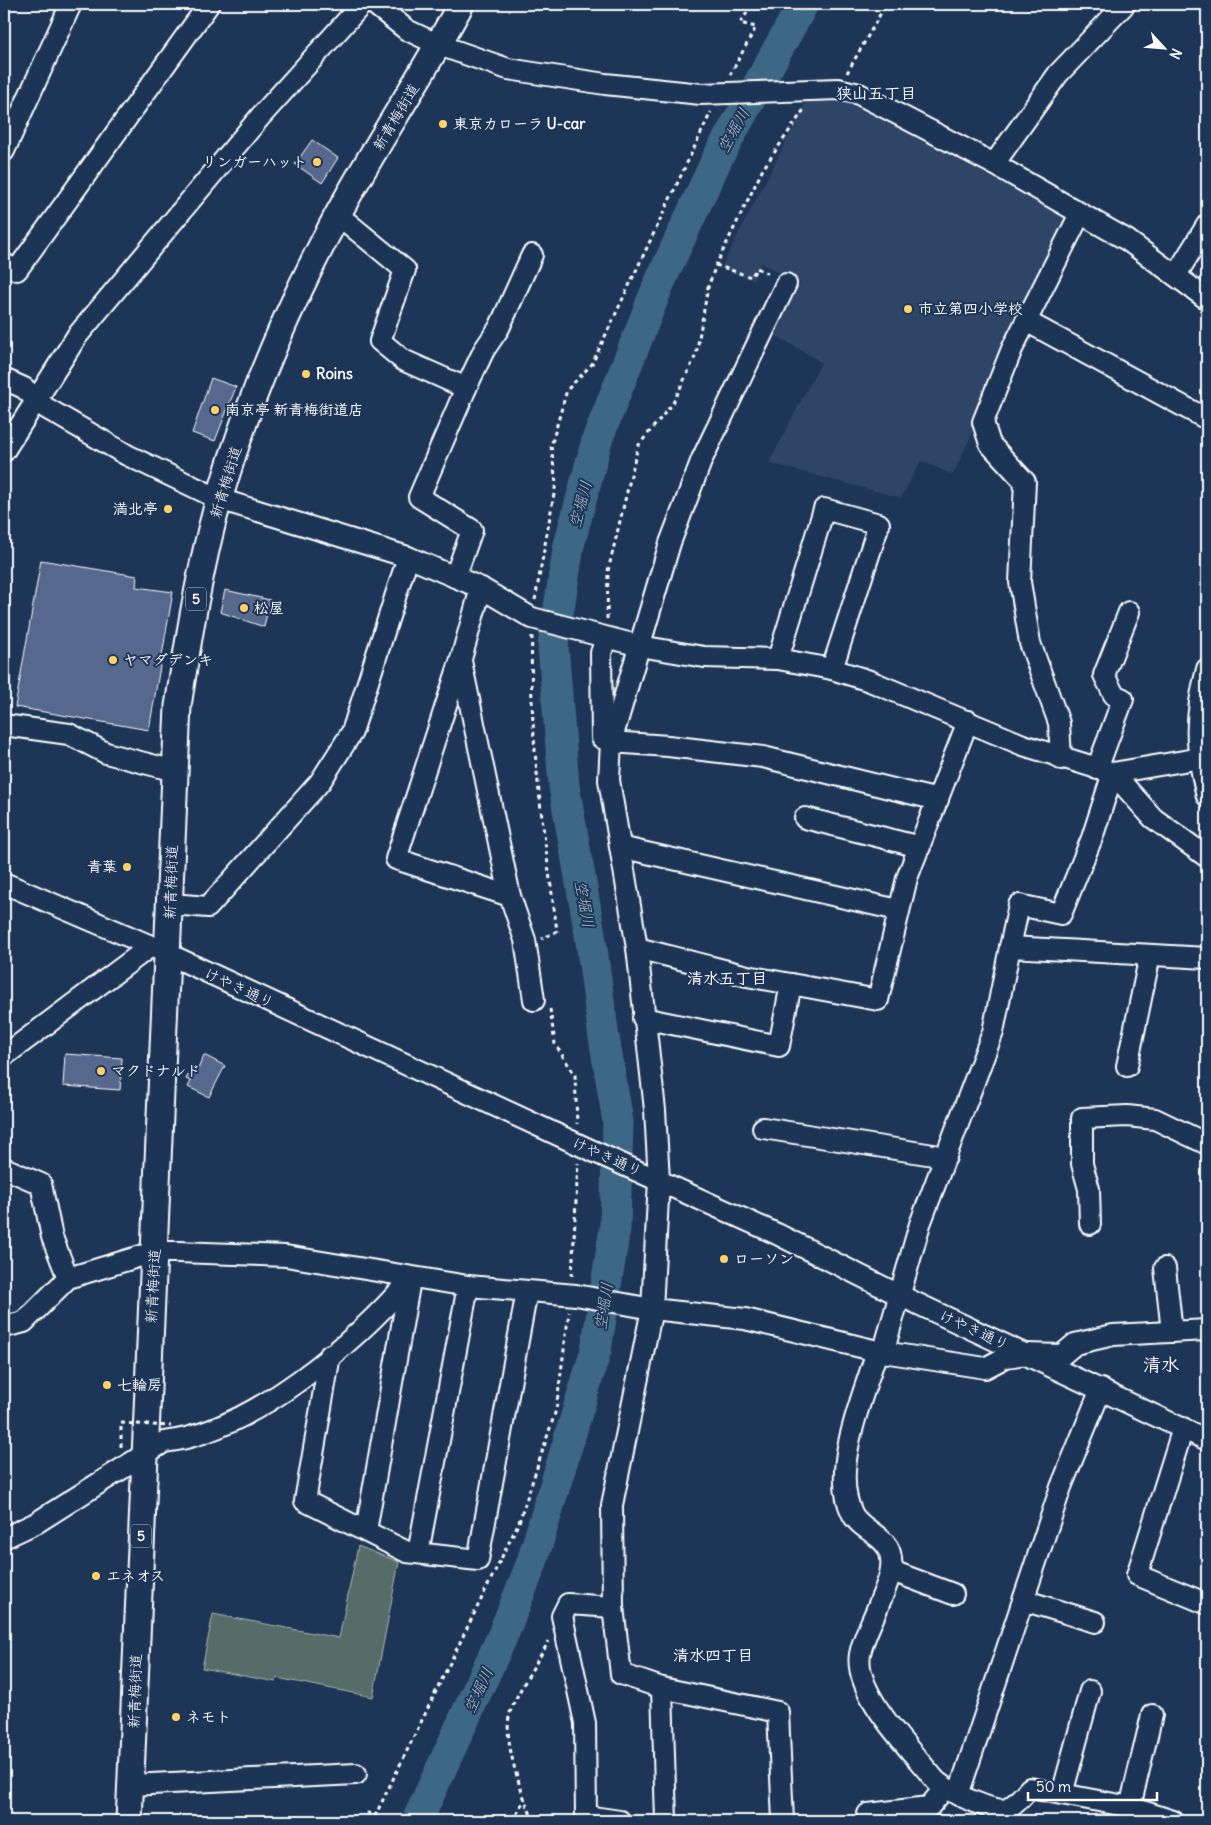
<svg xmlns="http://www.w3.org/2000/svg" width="1211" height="1825" viewBox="0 0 1211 1825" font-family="Delius,'Klee One',sans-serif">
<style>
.built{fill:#2e4468}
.green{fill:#576c67;stroke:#abb6b3}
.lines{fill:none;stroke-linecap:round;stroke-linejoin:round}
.river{stroke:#3e6885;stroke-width:31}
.building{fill:#56678e;stroke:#fff}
.minor-casing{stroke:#fff;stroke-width:24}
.major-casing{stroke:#fff;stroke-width:29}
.path{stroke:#fff;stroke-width:3;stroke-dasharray:4 4;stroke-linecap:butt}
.minor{stroke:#1d3557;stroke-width:20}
.major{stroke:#1d3557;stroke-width:25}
.path-bridge{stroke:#fff;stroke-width:3;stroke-dasharray:4 4;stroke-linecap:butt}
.poi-dot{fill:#ffd166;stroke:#1d3557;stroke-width:2}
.labels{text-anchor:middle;stroke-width:4;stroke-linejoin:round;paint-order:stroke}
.shield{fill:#1d3557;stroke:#bbc2cd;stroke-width:1}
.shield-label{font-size:14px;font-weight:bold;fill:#fff}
.street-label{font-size:15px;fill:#fff;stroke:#1d3557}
.poi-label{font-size:15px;font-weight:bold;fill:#fff;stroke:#1d3557;text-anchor:start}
.neighbourhood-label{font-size:16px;font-weight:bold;fill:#fff;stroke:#1d3557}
.water-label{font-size:16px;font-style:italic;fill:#b2c3ce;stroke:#1d3557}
.quarter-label{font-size:18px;font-weight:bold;fill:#fff;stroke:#1d3557}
</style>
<rect width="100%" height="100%" fill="#1d3557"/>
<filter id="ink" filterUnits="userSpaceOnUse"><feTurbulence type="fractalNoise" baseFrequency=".02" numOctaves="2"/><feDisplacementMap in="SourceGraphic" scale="10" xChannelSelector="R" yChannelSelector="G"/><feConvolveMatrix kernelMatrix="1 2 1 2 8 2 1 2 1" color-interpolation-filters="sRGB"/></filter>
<g filter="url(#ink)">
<polygon class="built" points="845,99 1070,219 953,475 921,461 901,498 769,463 821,362 775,335 800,283 761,263 753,280 721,268 807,100"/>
<polygon class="green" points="358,1546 399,1562 373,1697 277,1678 276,1682 202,1668 213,1614 339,1638"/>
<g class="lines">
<polyline class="river" points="417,1821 502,1637 531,1565 596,1350 615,1228 618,1122 603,1031 590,934 564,786 553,645 569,545 597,440 658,286 718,157 803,4"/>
</g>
<g class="building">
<polygon points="312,140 338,158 322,183 295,164"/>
<polygon points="211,378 236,387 215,441 192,433"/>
<polygon points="41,560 137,576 136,587 173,592 149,730 15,707"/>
<polygon points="225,590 270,600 264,627 220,612"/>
<polygon points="65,1054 122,1058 120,1090 63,1086"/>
<polygon points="204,1055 225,1066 209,1097 188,1087 191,1081 186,1079 193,1066 198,1069"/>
</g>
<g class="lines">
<g class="minor-casing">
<g id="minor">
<polyline points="374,4 407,30 439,45 508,69 605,84 701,94 838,89 859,94 994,164 1127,240 1207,299"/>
<polyline points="4,151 71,4"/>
<polyline points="994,164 1058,74 1125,4"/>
<polyline points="337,214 405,270 380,341 403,360 466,388 419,497 472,530 455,577"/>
<polyline points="4,264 17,270 209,4"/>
<polyline points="1176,275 1207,225"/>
<polyline points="786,284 702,459 670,543 611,742 668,746 763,757 938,800"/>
<polyline points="1026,321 1203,417"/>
<polyline points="4,379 24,388 46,408 127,455 219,499 408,557 481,588 532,618 640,646 704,657 778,659 832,669 870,681 1023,745 1113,773 1207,757"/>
<polyline points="466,388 484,350 499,328 532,255"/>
<polyline points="4,451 77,336 260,117 362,4"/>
<polyline points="481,588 461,659 396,859 510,896"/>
<polyline points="606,638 601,653 602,738 611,742 609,780 637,948 655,1110 659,1180 652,1309 612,1505 613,1607 621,1674 662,1688 778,1712 783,1821"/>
<polyline points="778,659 824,509 879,524 832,669"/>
<polyline points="461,661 510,896 525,940 534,1000"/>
<path d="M1207,669C1194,718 1195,747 1207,796"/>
<polyline points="4,725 69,734 106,753 175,771"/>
<polyline points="1061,759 1059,723 1030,643 1020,582 1025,482 990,444 983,422 1012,349 1080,214"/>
<polyline points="1097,769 1123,699 1114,695 1104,675 1129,612"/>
<polyline points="805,818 920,847"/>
<polyline points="620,847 898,910"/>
<polyline points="4,883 151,946 584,1147 777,1234 899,1295 1207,1440"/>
<polyline points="171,904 208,907 320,782 352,732 408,557"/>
<polyline points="1010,947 1019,905 1061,914 1092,838 1113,773 1153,818 1207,857"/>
<polyline points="637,948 747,976 878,1000 907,878 968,721"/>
<polyline points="643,1018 779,1046 791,984"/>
<polyline points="4,1056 151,946"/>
<polyline points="1127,1066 1150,955"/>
<polyline points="763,1128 946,1157"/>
<polyline points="4,1168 41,1184 52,1237 68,1278"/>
<polyline points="1090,1224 1089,1189 1082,1164 1082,1118 1127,1116 1155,1119 1207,1144"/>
<polyline points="1165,1268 1172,1332"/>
<polyline points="4,1327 24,1322 68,1278 154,1252 178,1252 286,1256 468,1286 576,1295 652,1309 745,1319 877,1351 985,1368 1006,1357 1026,1354 1062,1355 1075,1344 1113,1335 1207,1330"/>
<path d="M877,1351C864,1395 830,1469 852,1513C859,1529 885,1535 890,1553C895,1571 885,1588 879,1604C873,1620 863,1637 860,1654C853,1693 912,1751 936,1781C946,1790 994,1814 1007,1809C1015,1806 1024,1794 1030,1788L1130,1807L1173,1821"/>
<polyline points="883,1353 920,1224 993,1032 1010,947 1207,958"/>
<polyline points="330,1355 305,1501 407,1552 478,1560 527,1291"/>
<polyline points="1183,1428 1137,1575 1205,1603"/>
<polyline points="366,1531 410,1280"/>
<path d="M4,1538L36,1523L164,1442C251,1432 355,1343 411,1278"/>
<polyline points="418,1553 468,1286"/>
<polyline points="892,1571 953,1594"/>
<polyline points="1023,1600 1095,1622"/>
<polyline points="613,1607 568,1604 562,1616 585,1723 586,1816 620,1821"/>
<polyline points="662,1688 666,1821"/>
<polyline points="131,1785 356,1774"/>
<polyline points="1062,1794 1090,1691"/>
<polyline points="958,1795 1061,1487 1101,1389"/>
<polyline points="1130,1807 1152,1715"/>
<polyline points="867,1821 868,1814 929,1807 944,1789"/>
</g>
</g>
<g class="major-casing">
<path id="major" d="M129,1821L178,706C189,636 200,566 219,499C248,401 289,305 337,216C376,144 422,76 461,4"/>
</g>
<g class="path">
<polyline points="847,73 886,4"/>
<polyline points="730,75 756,27 740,23 753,4"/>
<polyline points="716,265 751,277 757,268 770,275"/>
<polyline points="535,600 556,483 551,446 567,390 592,364 711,112"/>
<polyline points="607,619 608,571 638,446 673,403 696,355 708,287 716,265 763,169 805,108"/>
<path d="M532,636C528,735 544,833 557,931L542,939"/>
<polyline points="550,1009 555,1044 575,1075 577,1124"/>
<polyline points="572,1276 578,1163"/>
<polyline points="121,1447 121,1423"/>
<polyline points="364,1821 368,1813 375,1816 519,1522 556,1410 569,1312"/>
<polyline points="513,1821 525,1798"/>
<path d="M534,1821C522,1797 502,1739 510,1713C516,1694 538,1660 549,1641"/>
</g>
<use href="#minor" class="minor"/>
<use href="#major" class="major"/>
<polyline class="path-bridge" points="121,1423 171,1426"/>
</g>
</g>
<g class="poi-dot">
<circle cx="443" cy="124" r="5"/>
<circle cx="317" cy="162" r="5"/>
<circle cx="908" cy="309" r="5"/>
<circle cx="306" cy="374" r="5"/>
<circle cx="215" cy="410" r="5"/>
<circle cx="168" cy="509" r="5"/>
<circle cx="244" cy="608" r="5"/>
<circle cx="113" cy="660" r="5"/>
<circle cx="127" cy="867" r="5"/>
<circle cx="101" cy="1071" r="5"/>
<circle cx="724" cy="1259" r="5"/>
<circle cx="107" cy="1385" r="5"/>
<circle cx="96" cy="1576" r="5"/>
<circle cx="176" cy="1717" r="5"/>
</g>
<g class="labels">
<g class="shield">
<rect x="186" y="587.5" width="20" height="23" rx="4"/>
<rect x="131" y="1524.5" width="20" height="23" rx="4"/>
</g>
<g class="shield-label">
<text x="196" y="604">5</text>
<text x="141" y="1541">5</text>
</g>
<g class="street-label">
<text transform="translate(396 117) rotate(-59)" y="5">新青梅街道</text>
<text transform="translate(226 482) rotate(-73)" y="5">新青梅街道</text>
<text transform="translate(171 882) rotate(-88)" y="5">新青梅街道</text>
<text transform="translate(239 988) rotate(25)" y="5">けやき通り</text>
<text transform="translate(607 1157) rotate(24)" y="5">けやき通り</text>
<text transform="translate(153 1286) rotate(-87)" y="5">新青梅街道</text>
<text transform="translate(974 1330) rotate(25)" y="5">けやき通り</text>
<text transform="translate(135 1691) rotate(-88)" y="5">新青梅街道</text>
</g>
<g class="poi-label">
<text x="453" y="129">東京カローラ U-car</text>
<text x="307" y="167" text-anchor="end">リンガーハット</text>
<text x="918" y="314">市立第四小学校</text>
<text x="316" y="379">Roins</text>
<text x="225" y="415">南京亭 新青梅街道店</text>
<text x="158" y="514" text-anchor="end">満北亭</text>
<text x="254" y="613">松屋</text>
<text x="123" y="665">ヤマダデンキ</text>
<text x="117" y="872" text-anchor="end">青葉</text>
<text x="111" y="1076">マクドナルド</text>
<text x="734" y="1264">ローソン</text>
<text x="117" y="1390">七輪房</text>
<text x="106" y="1581">エネオス</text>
<text x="186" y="1722">ネモト</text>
</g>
<g class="neighbourhood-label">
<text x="876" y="99">狭山五丁目</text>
<text x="727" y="984">清水五丁目</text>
<text x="713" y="1661">清水四丁目</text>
</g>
<g class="water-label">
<text transform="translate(733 130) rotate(-61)" y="6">空堀川</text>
<text transform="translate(580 504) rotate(-75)" y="6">空堀川</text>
<text transform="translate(585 904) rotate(80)" y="6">空堀川</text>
<text transform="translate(603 1306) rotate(-81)" y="6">空堀川</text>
<text transform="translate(478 1690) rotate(-65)" y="6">空堀川</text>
</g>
<g class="quarter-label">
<text x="1161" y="1371">清水</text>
</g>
</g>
<rect width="1211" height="1825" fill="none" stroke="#1d3557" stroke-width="20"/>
<rect x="10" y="10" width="1191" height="1805" fill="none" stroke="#fff" stroke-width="2" filter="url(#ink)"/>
<g transform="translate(1164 48) rotate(116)" stroke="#1d3557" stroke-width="4" paint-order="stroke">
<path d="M0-4L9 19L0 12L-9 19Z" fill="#ffffff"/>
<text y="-8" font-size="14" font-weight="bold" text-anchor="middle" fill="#ffffff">N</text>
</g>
<path d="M1028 1792v8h129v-8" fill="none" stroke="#ffffff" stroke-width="2.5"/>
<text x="1036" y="1792" font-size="15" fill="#ffffff" stroke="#1d3557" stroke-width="4" paint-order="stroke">50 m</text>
</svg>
